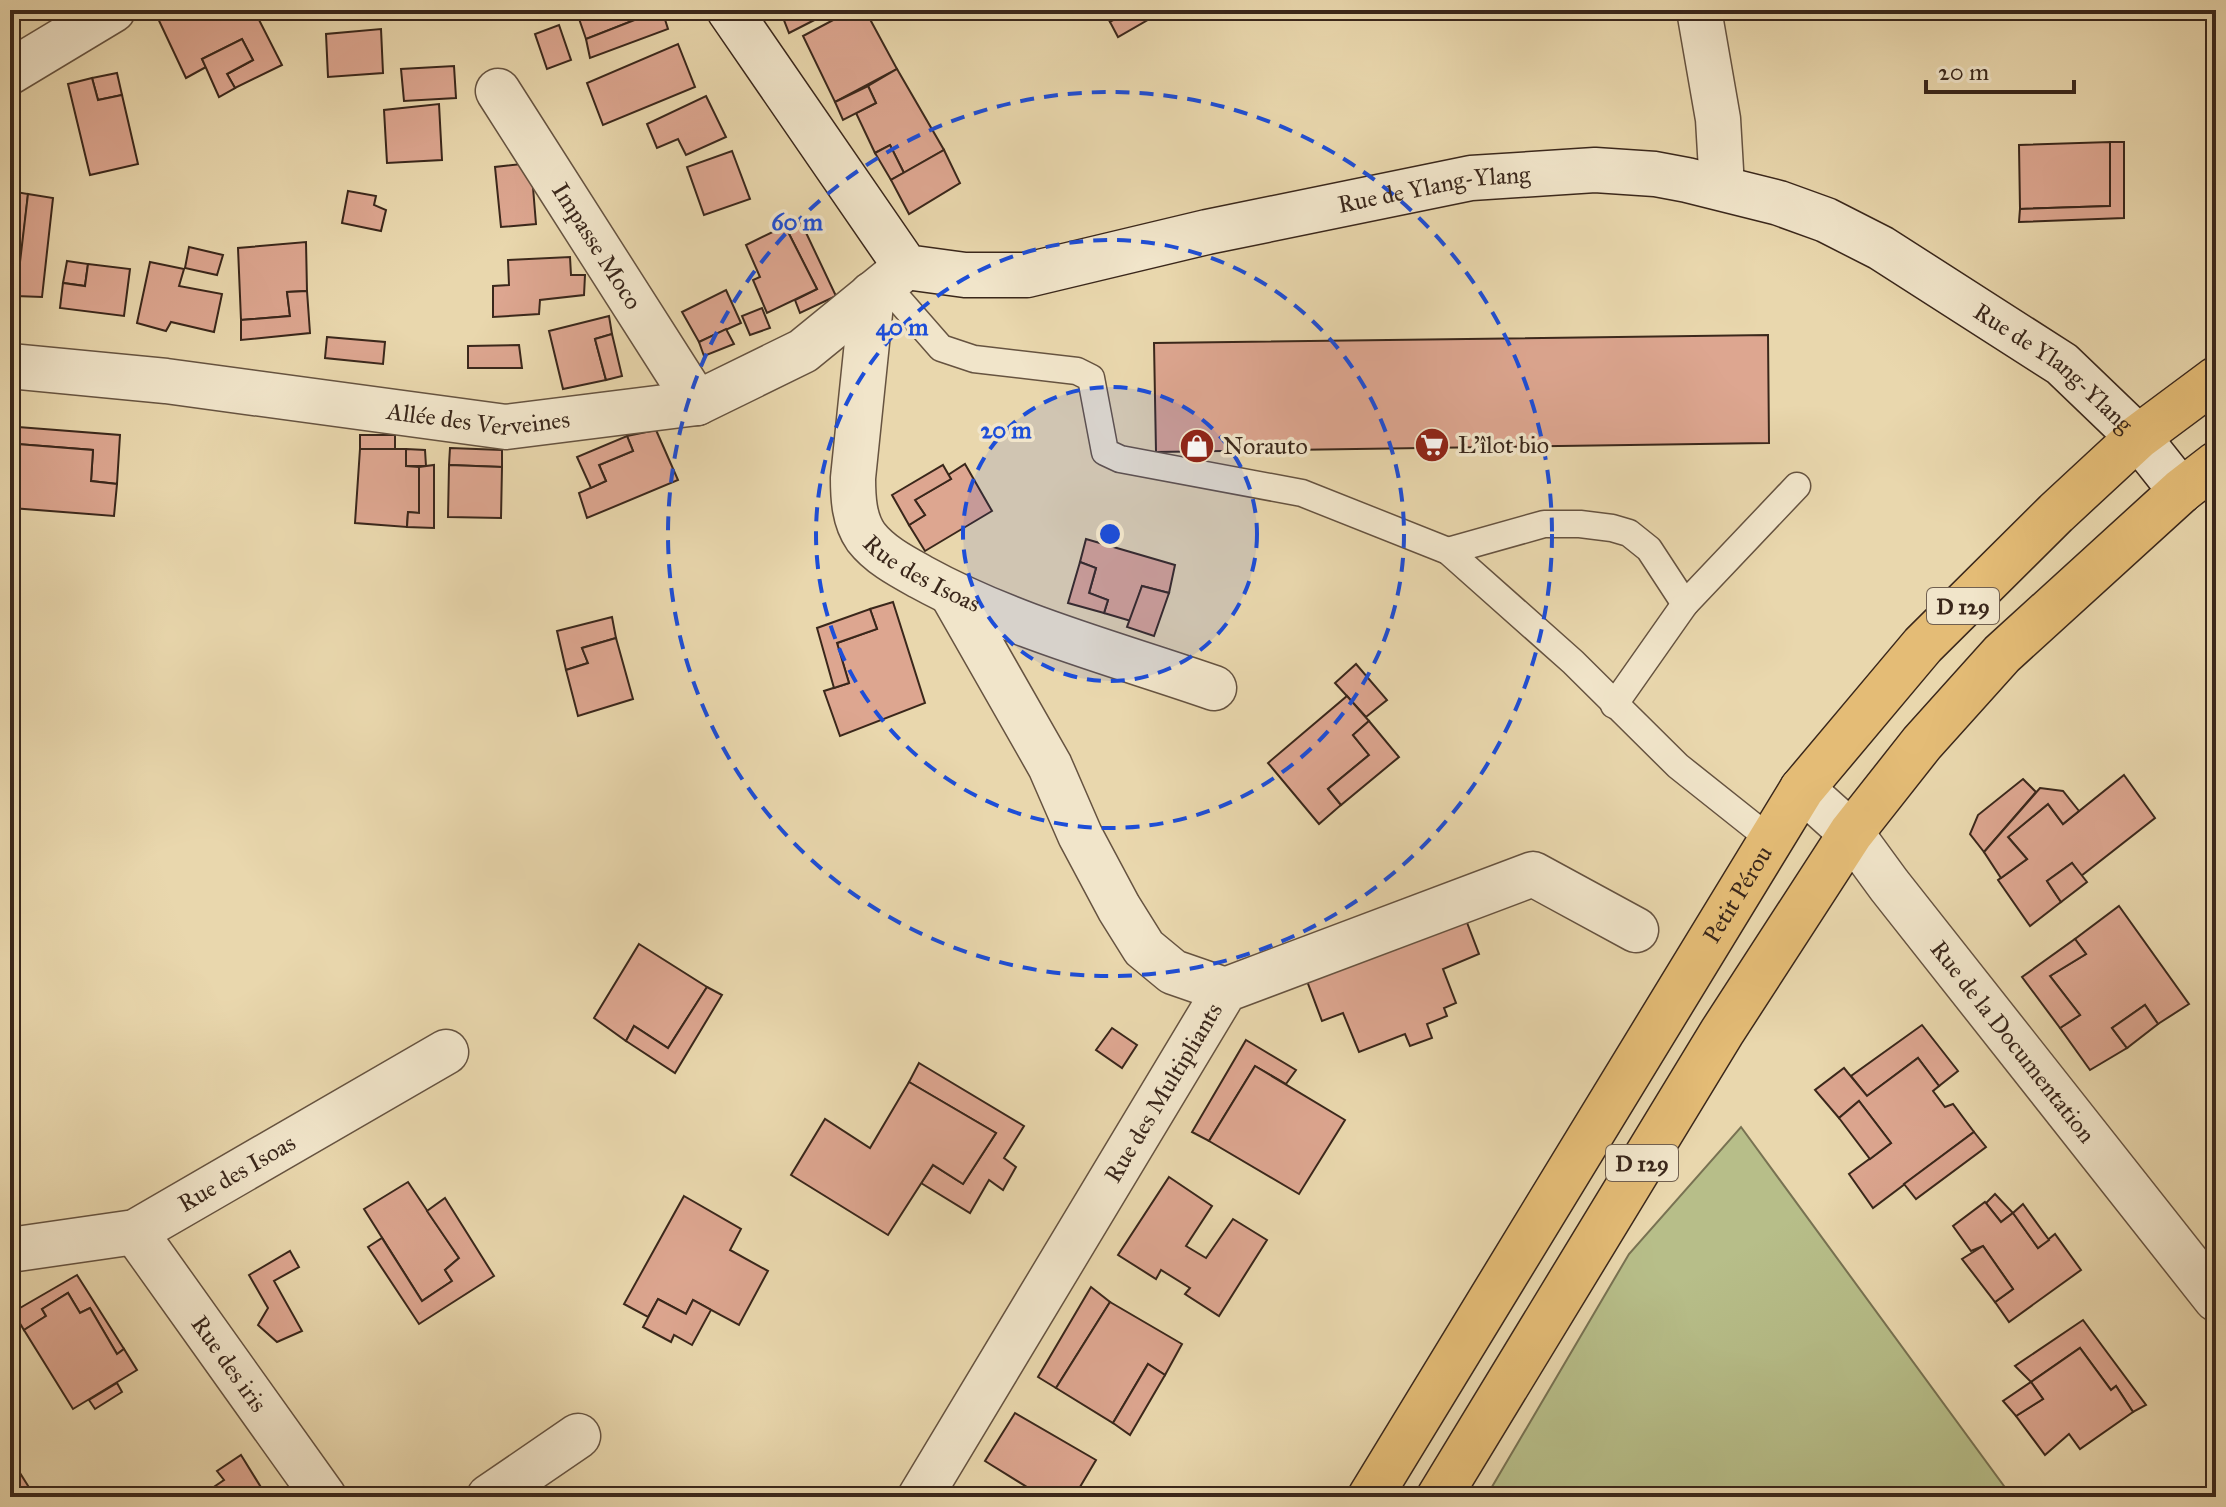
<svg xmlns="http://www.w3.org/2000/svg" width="2226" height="1507" viewBox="0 0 2226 1507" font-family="'IM FELL Great Primer',serif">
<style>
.green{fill:#b7be89;stroke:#787252;stroke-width:2}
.building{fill:#dda690;stroke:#3a271b;stroke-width:2}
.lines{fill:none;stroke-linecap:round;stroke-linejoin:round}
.lane-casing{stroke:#665340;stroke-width:29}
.street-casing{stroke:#665340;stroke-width:47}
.secondary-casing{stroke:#3a271b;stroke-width:47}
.highway-casing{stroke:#3a271b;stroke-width:47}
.lane{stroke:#f1e5ca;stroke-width:26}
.street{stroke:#f1e5ca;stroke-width:44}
.secondary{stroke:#f1e5ca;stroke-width:44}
.highway{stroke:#e4bc76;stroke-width:44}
.ring{fill:none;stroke:#1d4ed8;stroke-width:4;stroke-dasharray:14 10}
.labels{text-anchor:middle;stroke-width:7;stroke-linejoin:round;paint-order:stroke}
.shield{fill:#f1e5ca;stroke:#716050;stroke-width:2}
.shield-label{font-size:22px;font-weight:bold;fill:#3a271b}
.street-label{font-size:24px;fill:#3a271b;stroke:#f1e5ca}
.poi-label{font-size:24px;fill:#3a271b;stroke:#f1e5ca;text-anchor:start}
.centre{fill:#1d4ed8;stroke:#f1e5ca;stroke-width:4}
.ring-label{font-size:24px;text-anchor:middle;font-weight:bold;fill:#1d4ed8;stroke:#f1e5ca;stroke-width:7;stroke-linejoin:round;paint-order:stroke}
</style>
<rect width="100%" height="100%" fill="#e9d7ad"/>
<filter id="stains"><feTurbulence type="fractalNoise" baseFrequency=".0025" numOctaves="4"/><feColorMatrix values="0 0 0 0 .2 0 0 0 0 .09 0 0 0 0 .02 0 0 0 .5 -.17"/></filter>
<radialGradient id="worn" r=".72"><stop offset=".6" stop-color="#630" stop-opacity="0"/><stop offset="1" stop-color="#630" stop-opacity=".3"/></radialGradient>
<polygon class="green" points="1741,1127 2012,1497 1486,1497 1629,1254"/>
<g class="building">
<polygon points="154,10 254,10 282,65 235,88 227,74 253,60 242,39 202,59 206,67 186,78"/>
<polygon points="576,10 660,10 586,39"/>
<polygon points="660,10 662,10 668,29 590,58 586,39"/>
<polygon points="780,10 834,10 789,33"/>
<polygon points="852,10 865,10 897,69 835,102 803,36"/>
<polygon points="1103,10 1131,10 1110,22"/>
<polygon points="1131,10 1165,10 1118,37 1110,22"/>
<polygon points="559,25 571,60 547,69 535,34"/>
<polygon points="381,29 383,73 328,77 326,34"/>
<polygon points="242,39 253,60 227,74 235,88 219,97 202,59"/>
<polygon points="678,44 695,87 603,125 587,83"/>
<polygon points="454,66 456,98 404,101 401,69"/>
<polygon points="897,69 944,150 904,173 890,145 875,153 856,113 876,103 868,86"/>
<polygon points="117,73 122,95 98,100 92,78"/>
<polygon points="92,78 98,100 122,95 138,164 90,175 68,84"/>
<polygon points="868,86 876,103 843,120 835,102"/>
<polygon points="706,96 726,137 686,155 678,139 657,148 647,124"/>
<polygon points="439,104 442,160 387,163 384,110"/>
<polygon points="2110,142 2110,206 2020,209 2019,145"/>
<polygon points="2110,142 2124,142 2124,218 2019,222 2020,209 2110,206"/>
<polygon points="890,145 904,173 891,180 875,153"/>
<polygon points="944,150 960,183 909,214 891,180"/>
<polygon points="732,151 750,199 704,215 687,167"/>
<polygon points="531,163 536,224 501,227 495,167"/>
<polygon points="10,191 28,194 19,278 10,276"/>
<polygon points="348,191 376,196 374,205 386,210 381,231 342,223"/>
<polygon points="28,194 53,198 42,297 16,296"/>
<polygon points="800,220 836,296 800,313 795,300 817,289 785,226"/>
<polygon points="785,226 817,289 767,313 753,280 760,277 746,245"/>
<polygon points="306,242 307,291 287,292 290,316 241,320 238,248"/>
<polygon points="189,247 223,255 217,275 185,268"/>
<polygon points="570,257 571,275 585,275 584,295 540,300 539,314 493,317 493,286 509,285 508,260"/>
<polygon points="67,261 88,264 85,286 63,283"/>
<polygon points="150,262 184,269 179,286 222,294 214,332 171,322 166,331 137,323"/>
<polygon points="88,264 130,269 124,316 60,308 63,283 85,286"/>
<polygon points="726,290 741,323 699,342 682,312"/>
<polygon points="307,291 310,333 241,340 241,320 290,316 287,292"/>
<polygon points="762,308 770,328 750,335 742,316"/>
<polygon points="609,316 612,334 595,339 606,380 563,389 549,331"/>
<polygon points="726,329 734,344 704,356 699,342"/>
<polygon points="612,334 622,376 606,380 595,339"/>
<polygon points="1768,335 1769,443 1156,452 1154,343"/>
<polygon points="327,337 385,342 383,364 325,358"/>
<polygon points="519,345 522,368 468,368 468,346"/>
<polygon points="18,427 120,435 117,484 91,481 93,450 17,444"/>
<polygon points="656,430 678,480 587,518 579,493 606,481 599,465 633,451 627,436"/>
<rect x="360" y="435" width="35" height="14"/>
<polygon points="627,436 633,451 599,465 606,481 591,488 577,457"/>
<polygon points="17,444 93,450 91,481 117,484 114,516 12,508"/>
<polygon points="450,448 502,450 502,467 449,465"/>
<polygon points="360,449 406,449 406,466 419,467 419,513 408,512 407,527 355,523"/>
<polygon points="406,449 425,450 426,466 406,466"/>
<polygon points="965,464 992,511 925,551 909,525 925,515 915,500 951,479 948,475"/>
<polygon points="434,465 434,528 407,527 408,512 419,513 419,467"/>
<polygon points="449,465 502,467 501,518 448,517"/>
<polygon points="943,465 951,479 915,500 925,515 909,525 892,495"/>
<polygon points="1086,539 1175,565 1169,593 1142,586 1131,621 1104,613 1108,600 1089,593 1096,568 1080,562"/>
<polygon points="1080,562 1096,568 1089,593 1108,600 1104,613 1068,603"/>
<polygon points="1142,586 1169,593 1154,636 1127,627"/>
<polygon points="893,602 925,703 840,736 824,691 849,683 837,643 877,629 870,609"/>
<polygon points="870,609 877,629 837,643 849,683 834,688 817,628"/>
<polygon points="612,617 616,638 582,648 588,663 566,670 557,631"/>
<polygon points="616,638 633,699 578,716 566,670 588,663 582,648"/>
<polygon points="1356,664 1387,700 1366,717 1335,683"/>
<polygon points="1347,696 1369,721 1353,735 1369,755 1328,789 1341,805 1319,824 1268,763"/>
<polygon points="1369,721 1399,757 1341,805 1328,789 1369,755 1353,735"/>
<polygon points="2124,775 2155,818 2081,876 2072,863 2047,881 2061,902 2030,926 1998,880 2027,859 2008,837 2048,804 2063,824"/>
<polygon points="2023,779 2036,792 1984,852 1970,834 1978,815"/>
<polygon points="2040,788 2063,791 2079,811 2063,824 2048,804 2008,837 2027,859 2001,878 1984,852"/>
<polygon points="2072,863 2087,882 2061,902 2047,881"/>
<polygon points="2119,906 2189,1004 2158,1024 2145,1005 2112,1028 2127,1048 2090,1070 2060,1028 2080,1015 2050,976 2086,954 2075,939"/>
<polygon points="1466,920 1479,954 1443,969 1456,1003 1444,1008 1447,1016 1427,1024 1432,1038 1410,1046 1405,1034 1359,1052 1343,1013 1322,1021 1307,981"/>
<polygon points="2075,939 2086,954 2050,976 2080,1015 2060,1028 2022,977"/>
<polygon points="639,944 707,987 668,1048 634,1026 626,1041 594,1018"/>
<polygon points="707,987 722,995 675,1073 626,1041 634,1026 668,1048"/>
<polygon points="2145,1005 2158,1024 2127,1048 2112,1028"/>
<polygon points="1922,1025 1958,1071 1939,1086 1918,1058 1867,1096 1851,1076"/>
<polygon points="1112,1028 1137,1045 1122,1068 1096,1050"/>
<polygon points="1246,1040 1296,1070 1286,1084 1255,1066 1209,1141 1192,1132"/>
<polygon points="1918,1058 1939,1086 1933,1091 1945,1107 1953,1104 1974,1132 1873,1208 1849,1174 1891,1143 1859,1101 1839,1118 1815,1090 1844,1068 1867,1096"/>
<polygon points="919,1063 1024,1126 1004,1158 1016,1167 1003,1190 989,1180 970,1213 921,1183 933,1165 963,1184 996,1133 909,1082"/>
<polygon points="1255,1066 1345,1120 1299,1194 1209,1141"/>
<polygon points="909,1082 996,1133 963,1184 933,1165 888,1235 791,1175 825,1119 870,1148"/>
<polygon points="1859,1101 1891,1143 1870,1159 1839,1118"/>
<polygon points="1974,1132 1986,1147 1916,1199 1904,1184"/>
<polygon points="1169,1177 1212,1206 1186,1246 1206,1258 1233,1219 1267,1240 1219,1316 1185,1294 1190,1288 1161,1270 1156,1279 1118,1255"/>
<polygon points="408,1182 459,1258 445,1270 452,1281 422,1301 364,1209"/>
<polygon points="1995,1194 2013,1213 2001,1222 1986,1203"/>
<polygon points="684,1196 741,1229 730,1250 768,1271 739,1325 693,1300 686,1314 658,1299 648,1317 624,1304"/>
<polygon points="445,1198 494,1276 419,1324 368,1247 382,1238 422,1301 452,1281 445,1270 459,1258 427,1211"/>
<polygon points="1985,1202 2001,1222 2013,1213 2038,1248 2055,1234 2081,1270 2009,1322 1995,1302 2013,1289 1983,1246 1971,1251 1953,1226"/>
<polygon points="2023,1204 2049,1240 2038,1248 2013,1213"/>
<polygon points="1983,1246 2013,1289 1995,1302 1962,1259"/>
<polygon points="290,1251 299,1267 274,1281 302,1331 277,1342 258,1325 268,1308 249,1275"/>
<polygon points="77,1275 124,1349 117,1354 90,1308 80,1313 68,1293 42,1309 46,1316 24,1330 13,1312"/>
<polygon points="1091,1287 1110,1302 1056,1388 1038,1377"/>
<polygon points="68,1293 80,1313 90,1308 117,1354 124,1349 137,1370 73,1409 24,1330 46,1316 42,1309"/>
<polygon points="658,1299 686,1314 693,1300 711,1310 692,1345 674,1335 671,1342 643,1327"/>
<polygon points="1110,1302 1182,1344 1165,1375 1148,1364 1113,1423 1056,1388"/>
<polygon points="2083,1320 2146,1405 2133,1412 2116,1386 2111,1390 2080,1348 2031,1382 2015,1366"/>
<polygon points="2080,1348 2111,1390 2116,1386 2133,1412 2080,1449 2069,1434 2045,1455 2016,1416 2043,1399 2031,1382"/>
<polygon points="1148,1364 1165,1375 1130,1435 1113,1423"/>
<polygon points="2031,1382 2043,1399 2016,1416 2003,1401"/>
<polygon points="117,1383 122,1392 95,1409 89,1400"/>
<polygon points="1015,1413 1096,1460 1074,1497 1031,1497 1035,1492 985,1461"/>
<polygon points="241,1455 267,1497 199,1497 224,1480 217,1471"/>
<polygon points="10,1457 35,1497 10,1497"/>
</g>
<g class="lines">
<g class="lane-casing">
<g id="lane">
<polyline points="885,284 941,348 974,359 1077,371 1091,378 1105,452 1120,459 1302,493 1448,551 1573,662 1678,766 1771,840"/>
<polyline points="1448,551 1544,524 1580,524 1612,528 1629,533 1649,549 1685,604"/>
<polyline points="1614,705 1685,604 1797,486"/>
</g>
</g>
<g class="street-casing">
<g id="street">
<polyline points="1699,10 1718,119 1722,187"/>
<polyline points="10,72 113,10"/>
<path id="s1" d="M498,91L697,403"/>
<path id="s2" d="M872,294L853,478C853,498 854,520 866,537C880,555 901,566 921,577C1012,627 1116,654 1214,688"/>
<path id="s3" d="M10,366L166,381L506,427L697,403L803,351L906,267"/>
<polyline points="952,594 1050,766 1080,835 1119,908 1144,948 1173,972 1225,990"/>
<path id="s4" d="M1802,789L1851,833L1889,885L2216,1299"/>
<path id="s5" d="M135,1232L324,1497"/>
<path id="s6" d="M10,1250L135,1232L446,1052"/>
<polyline points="489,1497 578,1436"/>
<path id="s7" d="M920,1497L1225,990L1533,874L1636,930"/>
</g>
</g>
<g class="secondary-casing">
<g id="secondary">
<path id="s8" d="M729,10L906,267L965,275H1027L1207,232L1471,178L1595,170L1655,174L1687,180L1779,203L1826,220L1881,248L2062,364L2138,437L2181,491"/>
</g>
</g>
<g class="highway-casing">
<g id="highway">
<path id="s9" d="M1370,1497L1802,789L1923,645L2056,513L2138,437L2216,379"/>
<polyline points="1439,1497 1722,1032 1851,833 1922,743 2002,654 2181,491 2216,464"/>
</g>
</g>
<use href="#lane" class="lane"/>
<use href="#street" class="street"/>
<use href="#secondary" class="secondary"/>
<use href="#highway" class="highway"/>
</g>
<circle cx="1110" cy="534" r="147" fill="#1d4ed8" fill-opacity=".12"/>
<g class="ring">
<circle cx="1110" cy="534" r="147"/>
<circle cx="1110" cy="534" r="294"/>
<circle cx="1110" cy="534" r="442"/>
</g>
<defs>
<g id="supermarket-disc" transform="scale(1.8)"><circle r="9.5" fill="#8f2418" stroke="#f1e5ca"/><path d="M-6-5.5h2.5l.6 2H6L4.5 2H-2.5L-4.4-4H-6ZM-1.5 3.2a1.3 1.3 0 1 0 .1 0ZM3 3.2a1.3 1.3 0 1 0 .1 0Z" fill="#fff"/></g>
<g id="shop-disc" transform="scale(1.8)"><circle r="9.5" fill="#8f2418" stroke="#f1e5ca"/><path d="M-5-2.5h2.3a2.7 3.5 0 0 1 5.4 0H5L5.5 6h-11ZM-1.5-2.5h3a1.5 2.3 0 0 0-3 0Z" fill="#fff"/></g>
</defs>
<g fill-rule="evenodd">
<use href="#supermarket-disc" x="1432" y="445"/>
<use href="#shop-disc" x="1197" y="446"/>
</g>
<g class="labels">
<g class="shield">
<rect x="1927" y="588" width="72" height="36" rx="6"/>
<rect x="1606" y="1145" width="72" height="36" rx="6"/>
</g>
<g class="shield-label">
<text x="1963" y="614">D 129</text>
<text x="1642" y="1171">D 129</text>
</g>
<g class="street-label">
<text dy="8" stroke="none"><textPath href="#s8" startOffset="850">Rue de Ylang-Ylang</textPath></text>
<text dy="8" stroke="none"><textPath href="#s1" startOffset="184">Impasse Moco</textPath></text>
<text dy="8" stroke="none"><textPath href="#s8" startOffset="1522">Rue de Ylang-Ylang</textPath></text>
<text dy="8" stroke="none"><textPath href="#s3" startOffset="472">Allée des Verveines</textPath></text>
<text dy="8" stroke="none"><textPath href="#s2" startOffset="314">Rue des Isoas</textPath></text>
<text dy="8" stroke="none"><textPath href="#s9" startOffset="706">Petit Pérou</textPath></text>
<text dy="8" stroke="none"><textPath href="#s4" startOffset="330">Rue de la Documentation</textPath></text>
<text dy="8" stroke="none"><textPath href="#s7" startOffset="472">Rue des Multipliants</textPath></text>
<text dy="8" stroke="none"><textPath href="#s6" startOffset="244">Rue des Isoas</textPath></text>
<text dy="8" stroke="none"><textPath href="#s5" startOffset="162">Rue des iris</textPath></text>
</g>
<g class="poi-label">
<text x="1458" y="453">L'îlot bio</text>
<text x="1223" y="454">Norauto</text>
</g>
</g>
<circle cx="1110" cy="534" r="12" class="centre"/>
<g class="ring-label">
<text x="797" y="230">60 m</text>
<text x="902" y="335">40 m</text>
<text x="1006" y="438">20 m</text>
</g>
<rect width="2226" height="1507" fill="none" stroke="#e9d7ad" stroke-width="40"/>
<rect x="12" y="12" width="2202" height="1483" fill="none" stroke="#3a271b" stroke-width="4"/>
<rect x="20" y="20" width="2186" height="1467" fill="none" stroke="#3a271b" stroke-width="2"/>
<path d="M1926 80v12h148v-12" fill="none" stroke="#3a271b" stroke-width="4"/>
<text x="1938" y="80" font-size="24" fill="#3a271b" stroke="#f1e5ca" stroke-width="6" paint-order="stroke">20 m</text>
<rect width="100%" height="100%" filter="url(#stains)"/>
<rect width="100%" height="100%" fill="url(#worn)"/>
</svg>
